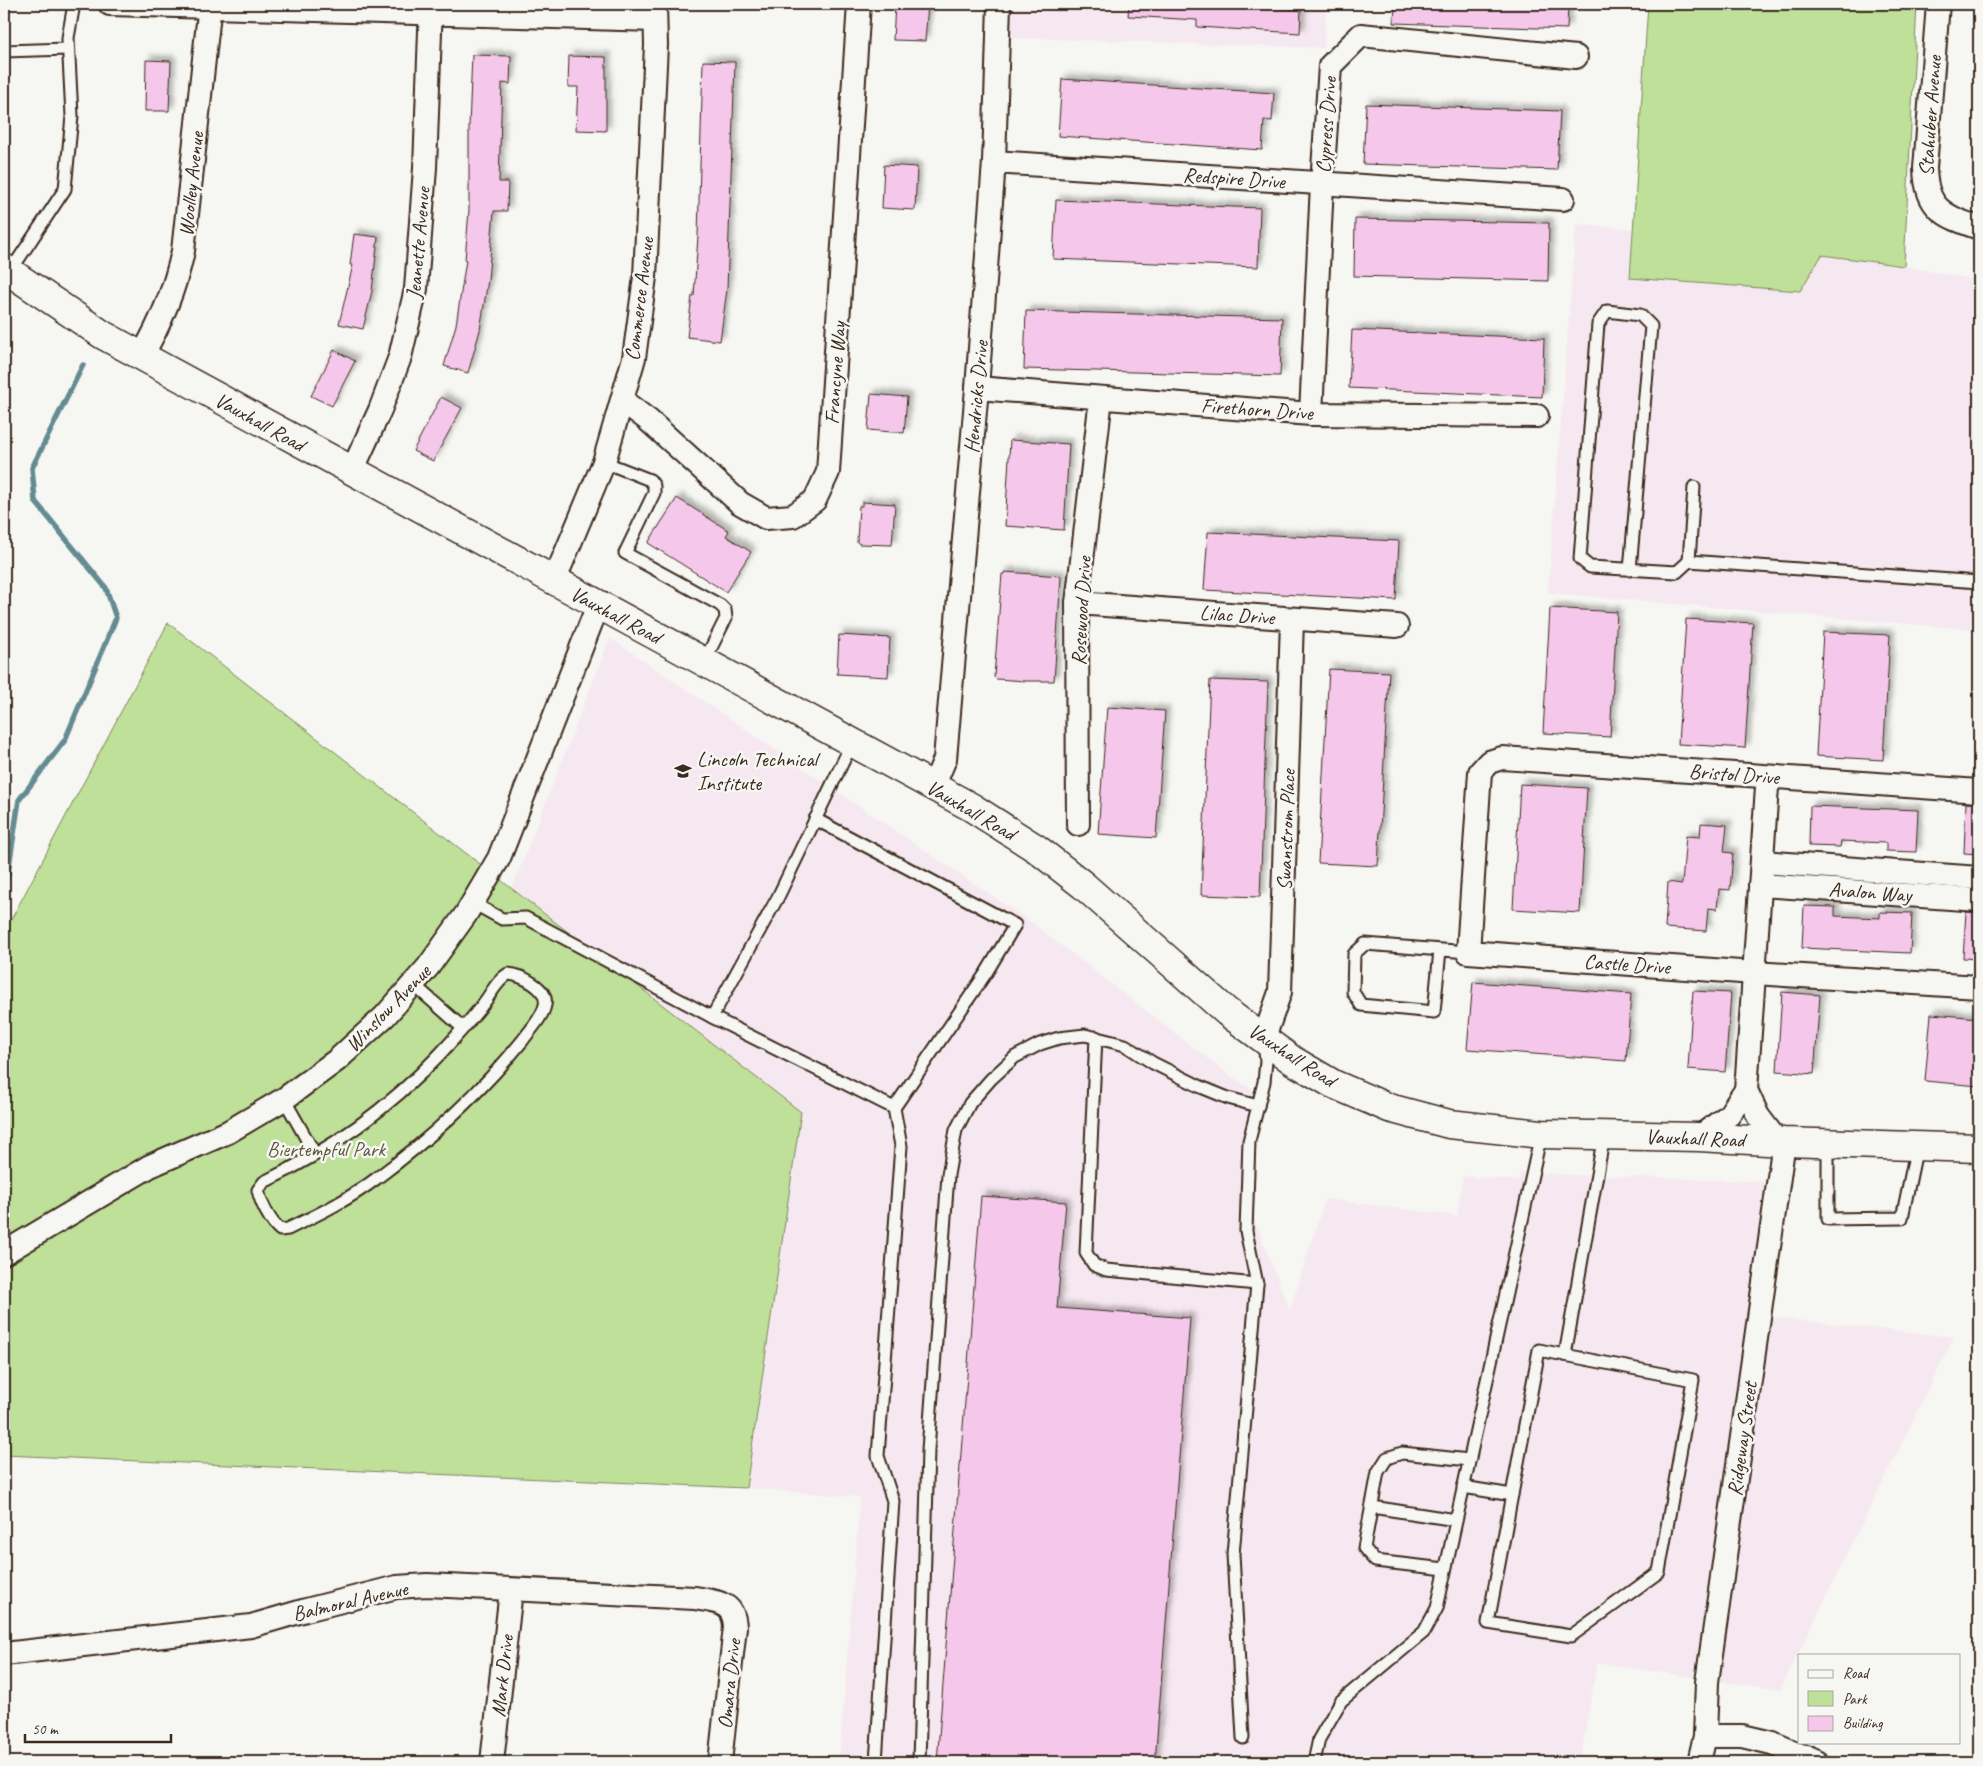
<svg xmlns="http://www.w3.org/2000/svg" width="1983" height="1766" viewBox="0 0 1983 1766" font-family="Caveat,sans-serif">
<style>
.built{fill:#f6e8f0}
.green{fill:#bfe099;stroke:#7d855c}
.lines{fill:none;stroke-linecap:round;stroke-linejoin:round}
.stream{stroke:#648b91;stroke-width:5.5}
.building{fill:#f5c7ea;stroke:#3b2a1e;filter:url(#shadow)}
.service-casing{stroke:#3b2a1e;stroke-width:15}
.minor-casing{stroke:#3b2a1e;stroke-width:26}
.tertiary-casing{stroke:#3b2a1e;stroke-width:31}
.service{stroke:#f6f6f2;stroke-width:11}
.minor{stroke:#f6f6f2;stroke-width:22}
.tertiary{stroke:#f6f6f2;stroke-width:28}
.labels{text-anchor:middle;stroke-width:5;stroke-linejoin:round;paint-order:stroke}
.street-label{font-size:21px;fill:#3b2a1e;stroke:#f6f6f2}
.poi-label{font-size:21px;fill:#3b2a1e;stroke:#f6f6f2;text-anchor:start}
.park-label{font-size:21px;fill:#5c583d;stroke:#f6f6f2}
</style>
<defs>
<filter id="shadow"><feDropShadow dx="4.5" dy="-4.5" stdDeviation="2.5" flood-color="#0004"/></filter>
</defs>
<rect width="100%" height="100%" fill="#f6f6f2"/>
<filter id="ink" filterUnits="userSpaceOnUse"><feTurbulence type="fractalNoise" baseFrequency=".02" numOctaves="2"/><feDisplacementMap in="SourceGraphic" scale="10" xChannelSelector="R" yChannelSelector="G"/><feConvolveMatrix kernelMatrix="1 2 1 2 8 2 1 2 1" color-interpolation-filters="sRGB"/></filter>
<g filter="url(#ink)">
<g class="built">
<polygon points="997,4 1326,4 1324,48 996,37"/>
<polygon points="1576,224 1633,229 1630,278 1822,255 1904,266 1979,281 1979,630 1548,593"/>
<polygon points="610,638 1032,923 1232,1077 1257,1092 1247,1201 1290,1310 1325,1199 1457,1216 1463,1176 1518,1181 1520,1173 1775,1182 1759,1316 1954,1337 1780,1690 1597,1663 1580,1762 839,1762 860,1497 746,1488 801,1112 506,904"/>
</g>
<g class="green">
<polygon points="1648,4 1917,4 1904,266 1822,255 1800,291 1630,278"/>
<polygon points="168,623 801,1112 746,1488 4,1455 4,933"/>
</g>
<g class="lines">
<polyline class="stream" points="4,899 19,800 65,740 116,618 106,588 35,501 32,468 83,365"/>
</g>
<g class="building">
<polygon points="895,4 928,4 925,41 893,40"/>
<polygon points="1129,4 1196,4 1301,10 1300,33 1197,27 1197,20 1128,16"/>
<polygon points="1395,4 1568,4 1567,29 1394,23"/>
<polygon points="472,55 511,56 510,84 502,83 499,182 508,182 507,211 494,211 488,280 480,330 468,373 444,366 456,325 466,260 465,260 469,210 469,127"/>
<polygon points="569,56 606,57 606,131 576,130 578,87 568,87"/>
<polygon points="146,60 171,61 169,111 145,111"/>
<polygon points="703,61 735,62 727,289 720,341 687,337 692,296 694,296 698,236"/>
<polygon points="1062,79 1274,93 1272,121 1264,120 1262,150 1058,136"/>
<polygon points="1366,104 1560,111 1557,170 1363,164"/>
<polygon points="884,165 917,167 915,210 882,208"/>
<polygon points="1056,200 1260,208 1258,267 1053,259"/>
<polygon points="1355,219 1549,223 1548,281 1354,276"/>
<polygon points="354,234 378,237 372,291 363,329 339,324 353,265 350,265"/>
<polygon points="1026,311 1282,318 1280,376 1024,369"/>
<polygon points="1352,330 1544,338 1542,397 1349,388"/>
<polygon points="334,350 355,361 332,406 311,396"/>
<polygon points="871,394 907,397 904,433 868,430"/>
<polygon points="441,397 462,408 433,461 413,451"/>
<polygon points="1010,440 1069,444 1064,530 1005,526"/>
<polygon points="677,498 729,531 726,536 751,552 726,592 648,543"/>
<polygon points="862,502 895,504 892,545 859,544 857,542 859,506 862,506"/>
<polygon points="1208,532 1399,541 1396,600 1204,590"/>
<polygon points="1005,572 1061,576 1054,681 1026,681 996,679 994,677 1002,574 1005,574"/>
<polygon points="1550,608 1617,612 1610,737 1543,733"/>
<polygon points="1686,619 1753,623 1745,748 1678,744"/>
<polygon points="1823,632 1890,635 1883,760 1816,756"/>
<polygon points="839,635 890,638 888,677 837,674"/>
<polygon points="1329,669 1389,672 1378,866 1318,863"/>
<polygon points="1210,680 1268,682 1260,897 1201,895"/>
<polygon points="1107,707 1165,711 1156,838 1098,834"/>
<polygon points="1520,784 1587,788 1580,913 1513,909"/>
<polygon points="1966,803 1979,804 1979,854 1964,853"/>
<polygon points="1810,806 1918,810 1916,852 1886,851 1886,843 1841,841 1840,847 1809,846"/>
<polygon points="1701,823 1727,825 1724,852 1733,853 1730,890 1719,889 1717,909 1708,908 1706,931 1665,928 1668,882 1682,884 1686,836 1700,837"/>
<polygon points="1804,906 1835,907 1835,916 1880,918 1880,912 1912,913 1910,953 1802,948"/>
<polygon points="1966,912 1979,913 1979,959 1963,958"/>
<polygon points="1473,982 1631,994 1626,1061 1467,1049"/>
<polygon points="1693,991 1731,993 1725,1072 1688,1069"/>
<polygon points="1782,992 1820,995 1814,1074 1777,1071"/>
<polygon points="1931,1014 1979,1018 1979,1086 1925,1081"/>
<polygon points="981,1196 1066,1202 1057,1308 1190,1318 1155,1762 937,1762"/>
</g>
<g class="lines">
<g class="service-casing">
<g id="service">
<polyline points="4,51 68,49"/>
<polyline points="10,272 65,189 72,116 68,38 74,4"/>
<polyline points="604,462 650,480 654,486 654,493 625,553 720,605 725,610 726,618 704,662"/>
<polyline points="1694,487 1689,561 1979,582"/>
<polyline points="1630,570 1651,326 1640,315 1607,311 1598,324 1580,559 1590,567 1677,572 1689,561"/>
<polyline points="473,903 502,919 526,918 712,1017 778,897 852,743"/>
<polyline points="1440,950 1434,1012 1361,1005 1353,992 1354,954 1365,944 1468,952"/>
<path d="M508,974C521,975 549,988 545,1005C543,1017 530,1030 523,1040C481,1092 431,1138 377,1178C350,1199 319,1214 288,1229L280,1230C270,1221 261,1204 258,1190L264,1182C329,1151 390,1107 439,1055C455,1038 472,1019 486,1000C493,990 498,980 508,974Z"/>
<polyline points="413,984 463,1028"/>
<polyline points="712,1017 894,1108 986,973 1015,925 815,819"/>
<polyline points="1096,1037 1086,1253 1094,1265 1106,1270 1257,1284"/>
<polyline points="284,1099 315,1154"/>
<polyline points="1828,1143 1828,1219 1902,1218 1917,1146"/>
<polygon points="1539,1350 1693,1380 1659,1572 1571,1636 1488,1623"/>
<polyline points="1565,1355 1604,1135"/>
<polyline points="1463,1487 1512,1495"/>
<polyline points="1372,1507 1456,1520"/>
<polyline points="1445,1569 1375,1561 1364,1548 1378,1472 1387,1458 1402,1453 1469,1460"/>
<polyline points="1243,1738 1233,1554 1257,1284 1246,1231 1249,1141 1264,1082 1266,1061 1264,1043"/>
<polyline points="876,1762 893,1501 878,1456 901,1146 894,1108"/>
<polyline points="919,1762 928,1450 948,1175 956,1130 970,1103 991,1079 1015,1057 1040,1044 1059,1038 1085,1035 1125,1045 1153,1063 1201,1087 1228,1098 1258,1106"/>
<polyline points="1314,1762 1319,1739 1341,1701 1424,1632 1437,1608 1541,1134"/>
</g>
</g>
<g class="minor-casing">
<g id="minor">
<polyline points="110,4 655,20"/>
<path d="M1938,4L1925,168C1926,209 1944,216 1979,228"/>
<polyline points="994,162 1563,199"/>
<path d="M141,357C161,323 175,289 183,251L210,4"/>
<polyline points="977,388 1311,414 1537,416"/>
<polyline points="623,401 648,420 740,503 766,518 793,516 815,500 828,472 859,4"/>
<polyline points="1311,414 1322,184 1330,66 1361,35 1576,57"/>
<polyline points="352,471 380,410 400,357 416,289 425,168 431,4"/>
<polyline points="554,581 604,462 634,358 645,277 656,45 655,4"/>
<polyline points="1077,603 1397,626"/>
<polyline points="1773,777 1767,787 1746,1090 1758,1116 1777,1141"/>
<polyline points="933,787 945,759 977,388 994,162 999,4"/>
<polyline points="1979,791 1502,758 1489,762 1480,772 1468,952 1754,973 1979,987"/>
<polyline points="1078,824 1077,603 1101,398"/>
<polyline points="1762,862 1979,878"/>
<polyline points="1760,885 1979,900"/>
<polyline points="1264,1038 1280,992 1292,620"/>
<polyline points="1699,1137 1729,1115 1746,1090"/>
<polyline points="4,1253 150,1166 228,1132 284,1099 337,1060 385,1016 428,967 466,914 499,858 598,605"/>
<path d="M4,1654L251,1626L306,1610L397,1587L427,1585L695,1598C716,1602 734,1601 735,1627L720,1762"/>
<polyline points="1705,1736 1742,1736 1772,1743 1817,1762"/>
<polyline points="492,1762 511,1590"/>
<polyline points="1699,1762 1705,1736 1707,1682 1784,1142"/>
</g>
</g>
<g class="tertiary-casing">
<polyline id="tertiary" points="4,268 103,335 971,807 1037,849 1083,885 1227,1012 1292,1060 1333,1084 1389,1108 1449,1124 1541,1134 1699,1137 1784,1142 1979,1148"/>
</g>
<use href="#service" class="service"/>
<use href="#minor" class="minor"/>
<use href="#tertiary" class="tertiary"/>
</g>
</g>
<defs>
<g id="university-bare" transform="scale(1.35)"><path d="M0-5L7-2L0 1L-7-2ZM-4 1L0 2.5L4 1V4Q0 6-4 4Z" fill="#3b2a1e" stroke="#f6f6f2" stroke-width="2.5" paint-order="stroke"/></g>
</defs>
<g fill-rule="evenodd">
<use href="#university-bare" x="683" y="771"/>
</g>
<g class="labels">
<g class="street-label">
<text transform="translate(1930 116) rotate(-86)" y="7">Stahuber Avenue</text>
<text transform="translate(1326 125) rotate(-86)" y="7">Cypress Drive</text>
<text transform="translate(1234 178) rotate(4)" y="7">Redspire Drive</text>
<text transform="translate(191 184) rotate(-84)" y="7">Woolley Avenue</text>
<text transform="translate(418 243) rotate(-85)" y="7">Jeanette Avenue</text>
<text transform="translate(639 299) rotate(-83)" y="7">Commerce Avenue</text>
<text transform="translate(835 373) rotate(-86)" y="7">Francyne Way</text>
<text transform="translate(976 397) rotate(-85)" y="7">Hendricks Drive</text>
<text transform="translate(1257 409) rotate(4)" y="7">Firethorn Drive</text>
<text transform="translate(260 422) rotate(29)" y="7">Vauxhall Road</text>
<text transform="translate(1081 611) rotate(-87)" y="7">Rosewood Drive</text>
<text transform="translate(616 615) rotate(28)" y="7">Vauxhall Road</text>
<text transform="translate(1237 615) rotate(4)" y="7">Lilac Drive</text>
<text transform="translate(1734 774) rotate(4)" y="7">Bristol Drive</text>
<text transform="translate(971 810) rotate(30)" y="7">Vauxhall Road</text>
<text transform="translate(1286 830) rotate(-88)" y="7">Swanstrom Place</text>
<text transform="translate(1870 892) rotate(4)" y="7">Avalon Way</text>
<text transform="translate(1627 964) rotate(4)" y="7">Castle Drive</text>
<text transform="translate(388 1008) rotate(-46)" y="7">Winslow Avenue</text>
<text transform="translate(1292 1055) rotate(33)" y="7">Vauxhall Road</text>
<text transform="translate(1695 1138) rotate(2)" y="7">Vauxhall Road</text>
<text transform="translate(1742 1439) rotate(-82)" y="7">Ridgeway Street</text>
<text transform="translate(350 1601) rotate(-13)" y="7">Balmoral Avenue</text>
<text transform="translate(502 1676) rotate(-84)" y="7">Mark Drive</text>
<text transform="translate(729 1684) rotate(-84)" y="7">Omara Drive</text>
</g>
<g class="poi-label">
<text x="697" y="766">Lincoln Technical<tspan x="697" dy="24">Institute</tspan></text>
</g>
<g class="park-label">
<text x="326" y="1156">Biertempful Park</text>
</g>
</g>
<rect width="1983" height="1766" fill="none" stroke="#f6f6f2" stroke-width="20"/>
<rect x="10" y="10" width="1963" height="1746" fill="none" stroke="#3b2a1e" stroke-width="2" filter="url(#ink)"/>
<rect x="1798" y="1654" width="162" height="90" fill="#f6f6f2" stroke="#aba49d"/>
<rect x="1808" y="1670" width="25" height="8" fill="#f6f6f2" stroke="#aba49d"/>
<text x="1843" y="1678" font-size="15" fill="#3b2a1e">Road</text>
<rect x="1808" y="1691" width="25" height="15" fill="#bfe099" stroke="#aba49d"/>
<text x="1843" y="1704" font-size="15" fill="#3b2a1e">Park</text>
<rect x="1808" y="1716" width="25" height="15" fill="#f5c7ea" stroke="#aba49d"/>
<text x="1843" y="1728" font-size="15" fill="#3b2a1e">Building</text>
<path d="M25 1734v8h146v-8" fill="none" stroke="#3b2a1e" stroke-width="2.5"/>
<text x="32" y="1734" font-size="15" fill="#3b2a1e" stroke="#f6f6f2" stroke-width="4" paint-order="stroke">50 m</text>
</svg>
